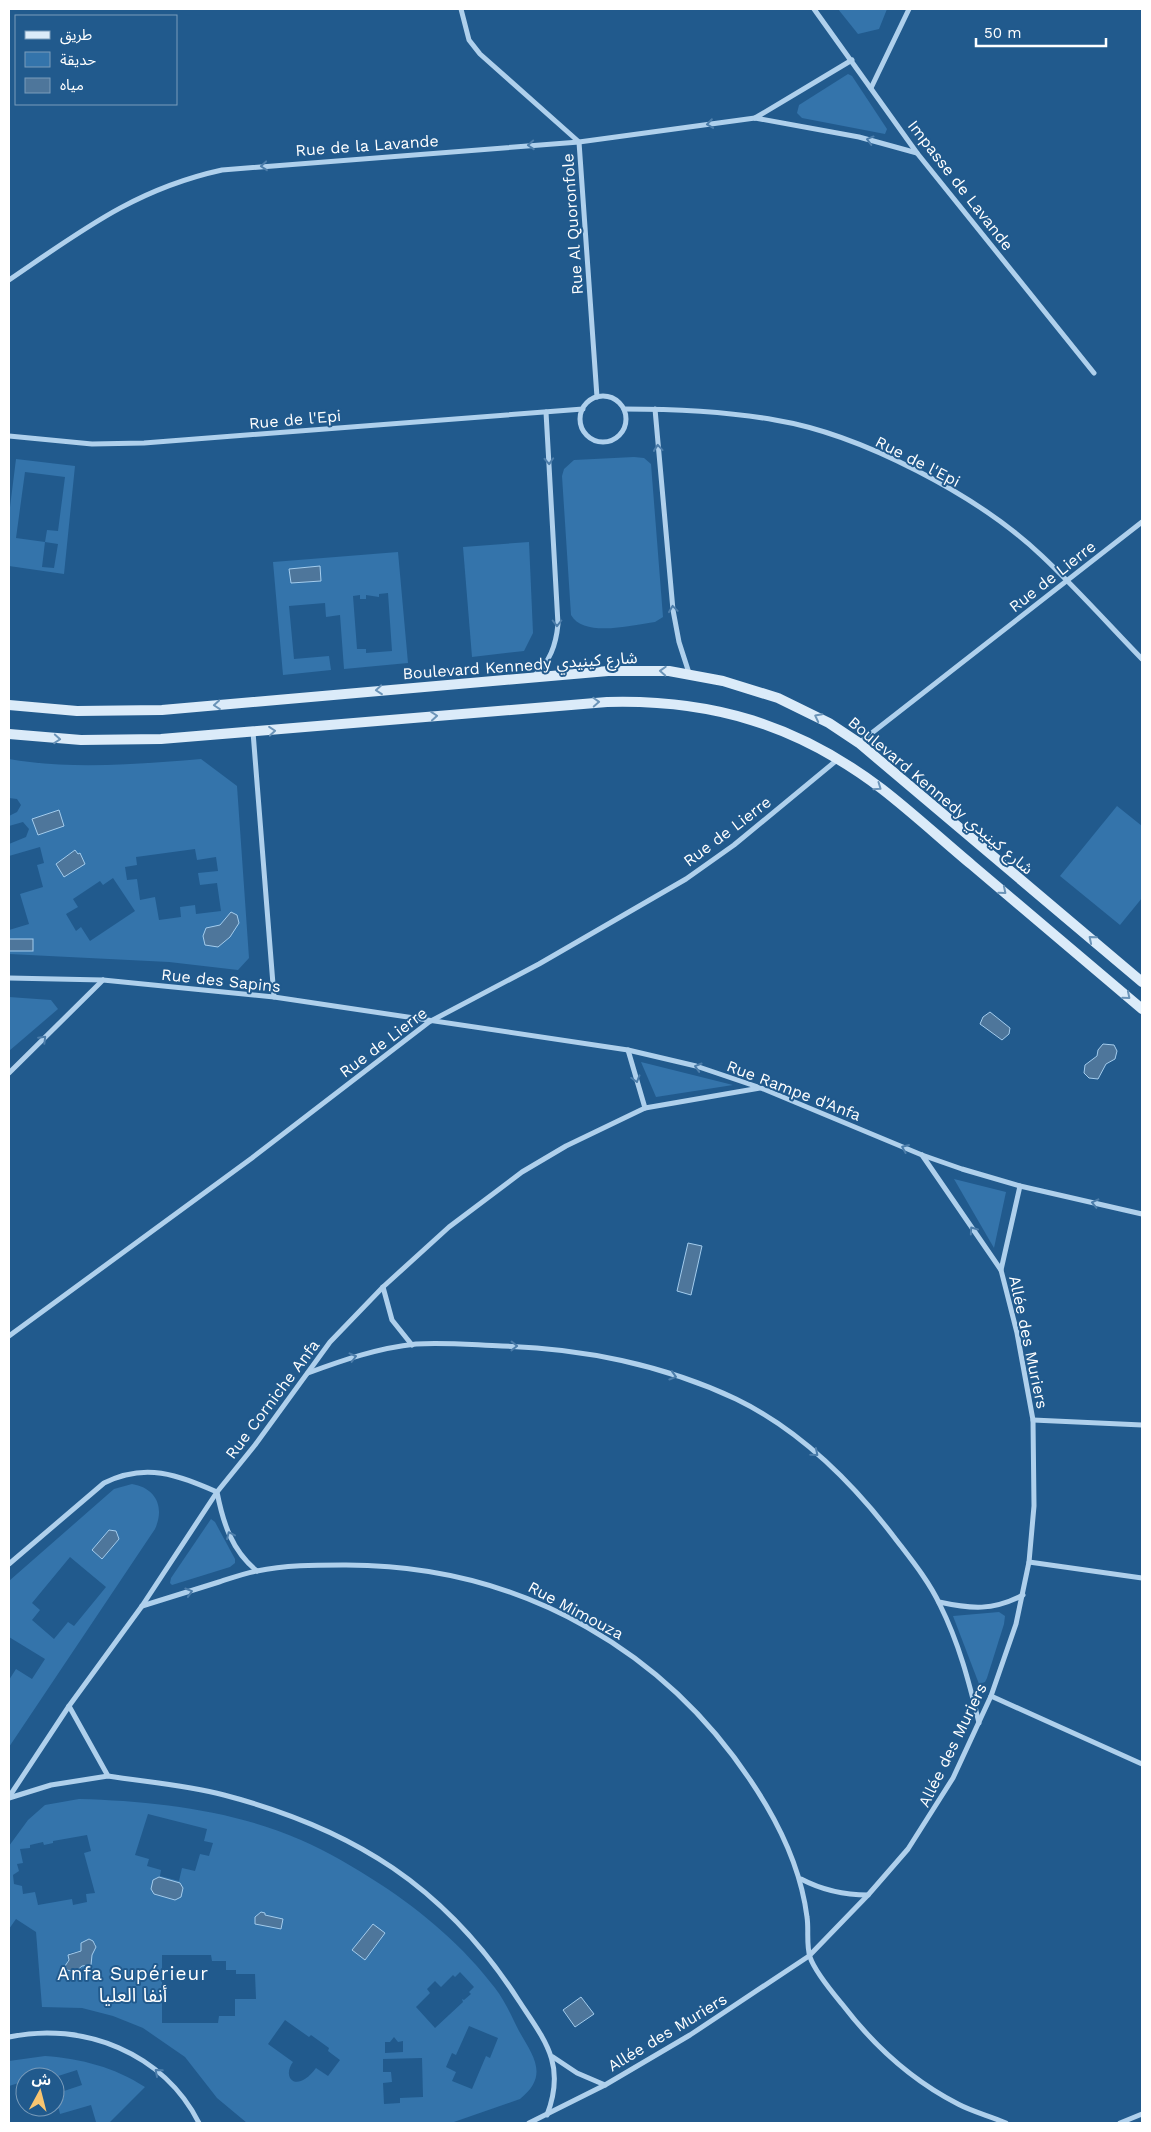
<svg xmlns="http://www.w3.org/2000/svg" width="1151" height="2132" viewBox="0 0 1151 2132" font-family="'Work Sans','Noto Sans Arabic',sans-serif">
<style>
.green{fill:#3474ab;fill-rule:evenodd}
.water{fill:#4e769b;stroke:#a3cced}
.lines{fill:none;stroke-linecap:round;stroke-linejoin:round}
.street{stroke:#afd0ec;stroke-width:5}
.secondary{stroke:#dbebf9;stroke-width:10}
.oneway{stroke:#4c7daa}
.oneway2{stroke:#6b94b8}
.labels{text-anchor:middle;stroke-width:4;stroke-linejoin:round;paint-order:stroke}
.street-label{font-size:16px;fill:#fff;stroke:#215a8d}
.quarter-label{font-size:19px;letter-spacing:1px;fill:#fff;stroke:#215a8d}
</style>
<rect width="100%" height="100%" fill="#215a8d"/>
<g class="green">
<polygon points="838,9 887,9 879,29 858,34"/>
<polygon points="848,74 852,76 887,129 885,134 802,118 797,113 799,105"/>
<path d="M634,457L644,458L651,464L663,617L655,622C632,625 584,638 571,615L562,476L564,469L574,460Z"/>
<path d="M16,459L75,466L64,574L9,566V515ZM25,472L65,477L58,531L47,530L45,542L16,538ZM45,542L58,544L54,568L42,567Z"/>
<polygon points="529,542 533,633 524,651 472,657 463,547"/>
<path d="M398,552L408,663L344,669L340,615L326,617L325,603L289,606L294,659L329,656L331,670L283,675L273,562ZM388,593L392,651L366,653V649H357L353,596L360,595V599H366V595L379,597V594Z"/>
<path d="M9,759C72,770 138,764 201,759L237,786L249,958L238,970L169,962L9,954V951H33V939H9V930L29,924L20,894L43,887L37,865L44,863L40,847L9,856V844L26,837L29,829L23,822L9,826V816L17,812L21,805L17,799L9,798ZM195,849L197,860L216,857L218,871L198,873L200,885L217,883L221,911L196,914L195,905L180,907L181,917L159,920L155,897L140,900L137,879L127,880L125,867L137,865L136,857ZM113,878L135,911L90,941L81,927L76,931L66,914L78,907L73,899L100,881L103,885Z"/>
<polygon points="1117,806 1142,826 1142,898 1120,925 1060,876"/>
<polygon points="9,997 51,1000 58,1009 9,1051"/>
<polygon points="641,1062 733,1085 656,1097"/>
<polygon points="954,1179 1006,1192 994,1248"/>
<path d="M132,1484C156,1488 165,1507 155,1529L9,1747V1680L16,1669L32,1679L45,1659L9,1637V1581L114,1489ZM70,1557L106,1587L74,1626L68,1622L54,1639L32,1620L40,1610L32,1603Z"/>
<polygon points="211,1519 215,1522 235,1559 235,1563 230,1567 172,1585 170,1583 171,1578"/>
<polygon points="999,1612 1005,1616 1004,1624 987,1678 985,1682 979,1684 953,1616"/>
<path d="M79,1799C154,1801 232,1810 301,1840C329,1852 355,1868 380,1884C423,1912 464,1947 495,1988C505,2001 512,2017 519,2031C534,2057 549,2076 520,2099L451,2123H247L217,2098L185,2057L143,2028L113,2016L82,2008L42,2007L36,1932L16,1919L9,1929V1846L28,1820L45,1805ZM148,1814L207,1829L204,1841L213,1843L209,1856L200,1854L195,1871L182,1868L179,1881L160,1876L161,1870L147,1866L149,1859L135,1855ZM87,1835L91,1851L84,1853L95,1893L86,1894L87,1902L73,1905L72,1899L38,1905L35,1892L23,1894L22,1886L14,1884L13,1875L19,1871L17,1864L23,1863L20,1849L30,1848V1845L43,1842L44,1845L53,1843V1841ZM93,1941L96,1945L91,1955V1965L82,1966L75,1972L65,1968L70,1953L80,1951ZM162,1955H211L212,1961H226V1970H236V1974H255L256,1999H235V2016H219L218,2023H162ZM460,1972L474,1987L469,1992L471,1994L464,2000L462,1999L463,2002L435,2028L416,2007L430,1993L427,1989L435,1981L441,1987L453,1975L455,1977ZM285,2020L309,2037L311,2035L329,2048L328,2051L340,2060L328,2076L316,2068C297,2094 281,2078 293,2062L268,2044ZM469,2026L498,2038L490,2058L486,2056L472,2089L452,2081L456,2072L446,2067L452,2053L456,2055ZM394,2037L398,2042L403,2041V2052L385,2053V2042H390ZM422,2058L423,2097L400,2098V2103L384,2104L383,2083L392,2082L391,2072H383V2059Z"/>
<path d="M45,2056C82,2059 114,2067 145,2087L109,2123H95L96,2122L91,2105L60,2114L55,2094L82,2085L77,2070L55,2077L53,2072L39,2077H25V2081L9,2086V2061Z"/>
</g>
<g class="water">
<polygon points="320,566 321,581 291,583 289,569"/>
<polygon points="59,810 64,826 38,835 32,819"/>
<polygon points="75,850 78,854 80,853 85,864 64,877 56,864"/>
<polygon points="231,912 237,915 239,923 230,937 218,947 205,945 203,936 206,928 220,925"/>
<rect x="9" y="939" width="24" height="12"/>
<polygon points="990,1012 1010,1028 1009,1034 1002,1040 980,1024 983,1017"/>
<polygon points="1103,1044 1114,1045 1117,1051 1115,1059 1106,1064 1098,1079 1089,1078 1084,1073 1085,1065 1097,1056 1098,1050"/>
<polygon points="688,1243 702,1246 691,1295 677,1291"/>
<polygon points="109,1530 116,1531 119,1539 102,1559 92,1550"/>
<polygon points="159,1877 180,1883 183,1888 181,1897 175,1900 154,1894 151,1889 153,1880"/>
<polygon points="261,1912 265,1913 265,1915 283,1919 281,1929 255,1924 255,1917"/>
<polygon points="373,1924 385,1933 365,1960 352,1950"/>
<polygon points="89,1939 93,1941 96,1947 92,1955 91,1965 82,1966 75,1972 67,1970 65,1966 69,1960 68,1955 81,1951 81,1943"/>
<polygon points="581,1997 594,2014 575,2027 563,2010"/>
</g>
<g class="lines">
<g class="street">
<polyline points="461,9 469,40 480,54 579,142 597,397"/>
<polyline points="814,9 917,153 1094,373"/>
<polyline points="871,88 909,9"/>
<polyline points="755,118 852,60"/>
<path d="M9,280C81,231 135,189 222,170L579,142L755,118L859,137L917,153"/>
<circle cx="603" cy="419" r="23"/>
<path d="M624,409C674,409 725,411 775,420C861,434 979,496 1042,556C1077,589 1109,625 1142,659"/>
<polyline points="655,409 673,610 679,642 689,673"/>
<polyline points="9,436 92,444 144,443 583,409"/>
<path d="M534,676C550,662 556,645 558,624L546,412"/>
<polyline points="253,732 274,997"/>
<polyline points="859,743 1142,522"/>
<polyline points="9,978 103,980 274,997 628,1050 696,1066 761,1088 922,1155 962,1169 1020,1186 1142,1214"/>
<polyline points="628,1050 645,1108"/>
<polyline points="9,1073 103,980"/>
<polyline points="1001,1270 1020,1186"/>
<polyline points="383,1287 392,1320 412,1345"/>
<polyline points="9,1336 252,1158 429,1022 539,964 686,879 734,845 837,760"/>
<path d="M308,1373C343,1360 378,1348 416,1344C444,1342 474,1345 502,1346C581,1348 664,1365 736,1399C800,1430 852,1482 894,1537C910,1558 929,1581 940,1605C959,1643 969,1682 979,1723"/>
<polyline points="1033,1420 1142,1425"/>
<polyline points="1029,1562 1142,1578"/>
<path d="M9,1564L104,1483C146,1462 177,1475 217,1492C223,1523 232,1551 257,1571"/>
<path d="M939,1602C971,1609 993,1611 1023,1595"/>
<path d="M142,1606C168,1598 193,1590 219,1582C231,1578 245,1573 257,1571C285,1565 315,1565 343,1565C521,1564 675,1652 766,1805C786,1839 802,1877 807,1917C809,1929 806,1945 810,1957C815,1972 832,1992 842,2004C874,2046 911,2080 958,2104C973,2112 990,2116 1006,2123"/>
<polyline points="991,1696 1142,1764"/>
<path d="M69,1706L108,1776C146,1782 186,1785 224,1795C354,1829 446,1887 519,2001C546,2042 566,2065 547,2115"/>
<polyline points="9,1797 69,1706 142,1606 217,1492 255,1445 330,1342 383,1287 449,1227 522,1172 566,1146 645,1108 760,1088"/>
<polyline points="9,1798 51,1785 108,1776"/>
<path d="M801,1879C822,1890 844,1895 868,1895"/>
<path d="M9,2037C83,2021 164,2053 199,2123"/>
<polyline points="553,2057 577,2073 605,2085"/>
<polyline points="529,2123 605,2085 690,2035 809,1956 868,1895 908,1849 953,1778 991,1696 1016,1624 1029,1562 1034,1506 1033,1420 1017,1333 1001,1270 922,1155"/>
<polyline points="1120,2123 1142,2114"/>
</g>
<g class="secondary">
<polyline points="9,705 77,711 162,710 608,671 669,671 723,681 778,698 829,723 859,743 1142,982"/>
<path d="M9,734L81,740L161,739L607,702C712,699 798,725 882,789C913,813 942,840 972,865C1029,913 1085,961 1142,1009"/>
</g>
</g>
<defs><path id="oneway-chevron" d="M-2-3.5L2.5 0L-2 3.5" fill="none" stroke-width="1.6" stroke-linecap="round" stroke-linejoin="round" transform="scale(1.25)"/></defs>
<g class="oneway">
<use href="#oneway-chevron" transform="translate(710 124) rotate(172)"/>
<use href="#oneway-chevron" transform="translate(870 140) rotate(-165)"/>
<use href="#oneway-chevron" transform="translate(531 145) rotate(176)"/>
<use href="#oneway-chevron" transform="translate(264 166) rotate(175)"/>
<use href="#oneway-chevron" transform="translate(658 448) rotate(-95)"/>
<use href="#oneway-chevron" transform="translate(549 461) rotate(87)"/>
<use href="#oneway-chevron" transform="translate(673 609) rotate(-98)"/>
<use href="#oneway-chevron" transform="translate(557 623) rotate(90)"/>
<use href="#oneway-chevron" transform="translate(43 1039) rotate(-45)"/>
<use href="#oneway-chevron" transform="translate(698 1067) rotate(-164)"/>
<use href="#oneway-chevron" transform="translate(636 1079) rotate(74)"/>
<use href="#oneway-chevron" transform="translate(905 1148) rotate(-157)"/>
<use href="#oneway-chevron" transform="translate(1095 1203) rotate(-167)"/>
<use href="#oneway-chevron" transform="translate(973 1230) rotate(-125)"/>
<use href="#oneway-chevron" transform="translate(514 1346) rotate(1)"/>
<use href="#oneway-chevron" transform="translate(353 1357) rotate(-14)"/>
<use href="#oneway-chevron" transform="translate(673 1376) rotate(17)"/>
<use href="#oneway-chevron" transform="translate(815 1453) rotate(40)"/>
<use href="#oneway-chevron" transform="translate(230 1535) rotate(-115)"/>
<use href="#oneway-chevron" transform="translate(189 1592) rotate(-17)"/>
<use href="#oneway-chevron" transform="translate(158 2072) rotate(-139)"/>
</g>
<g class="oneway2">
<use href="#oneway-chevron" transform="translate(663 671) rotate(-177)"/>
<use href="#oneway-chevron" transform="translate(379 690) rotate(175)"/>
<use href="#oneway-chevron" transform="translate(596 702) rotate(-3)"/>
<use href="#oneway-chevron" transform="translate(217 705) rotate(175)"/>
<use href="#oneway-chevron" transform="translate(434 716) rotate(-5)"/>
<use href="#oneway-chevron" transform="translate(818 717) rotate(-153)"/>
<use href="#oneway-chevron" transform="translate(272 731) rotate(-5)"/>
<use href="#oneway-chevron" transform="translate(57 739) rotate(4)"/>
<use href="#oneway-chevron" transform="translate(878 787) rotate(35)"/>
<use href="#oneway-chevron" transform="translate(1003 891) rotate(40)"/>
<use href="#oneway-chevron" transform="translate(1092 939) rotate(-140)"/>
<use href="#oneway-chevron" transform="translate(1127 996) rotate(40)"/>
</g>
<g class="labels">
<g class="street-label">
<text transform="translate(367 145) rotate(-4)" y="6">Rue de la Lavande</text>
<text transform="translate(961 185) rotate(52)" y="6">Impasse de Lavande</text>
<text transform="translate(572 224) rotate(-94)" y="6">Rue Al Quoronfole</text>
<text transform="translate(295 419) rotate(-5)" y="6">Rue de l'Epi</text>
<text transform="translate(918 461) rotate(27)" y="6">Rue de l'Epi</text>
<text transform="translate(1052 576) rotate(-38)" y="6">Rue de Lierre</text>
<text transform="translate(520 665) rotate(-4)" y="6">Boulevard Kennedy شارع كينيدي</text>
<text transform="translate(941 795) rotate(40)" y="6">Boulevard Kennedy شارع كينيدي</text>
<text transform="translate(727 831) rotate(-37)" y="6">Rue de Lierre</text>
<text transform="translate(221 980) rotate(6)" y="6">Rue des Sapins</text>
<text transform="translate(383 1042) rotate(-37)" y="6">Rue de Lierre</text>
<text transform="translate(794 1090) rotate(21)" y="6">Rue Rampe d'Anfa</text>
<text transform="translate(1029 1342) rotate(78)" y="6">Allée des Muriers</text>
<text transform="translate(272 1399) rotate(-53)" y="6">Rue Corniche Anfa</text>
<text transform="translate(576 1610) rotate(28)" y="6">Rue Mimouza</text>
<text transform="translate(952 1745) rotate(-64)" y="6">Allée des Muriers</text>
<text transform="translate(667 2032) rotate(-31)" y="6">Allée des Muriers</text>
</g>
<g class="quarter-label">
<text x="133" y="1980">Anfa Supérieur<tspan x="133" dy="22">أنفا العليا</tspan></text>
</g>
</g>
<rect width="1151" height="2132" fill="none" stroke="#ffffff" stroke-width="20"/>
<rect x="15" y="15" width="162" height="90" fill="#215a8d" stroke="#7a9cbb"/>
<rect x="25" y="31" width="25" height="8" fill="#dbebf9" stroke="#7a9cbb"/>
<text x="60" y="40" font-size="15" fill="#ffffff">طريق</text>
<rect x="25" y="52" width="25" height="15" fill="#3474ab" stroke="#7a9cbb"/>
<text x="60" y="65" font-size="15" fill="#ffffff">حديقة</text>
<rect x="25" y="78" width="25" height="15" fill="#4e769b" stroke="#7a9cbb"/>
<text x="60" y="90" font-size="15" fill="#ffffff">مياه</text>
<g transform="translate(40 2092) rotate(7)"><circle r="24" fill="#215a8d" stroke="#7a9cbb"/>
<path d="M0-4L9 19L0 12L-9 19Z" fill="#f9c570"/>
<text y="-8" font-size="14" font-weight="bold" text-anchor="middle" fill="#ffffff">ش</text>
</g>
<path d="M976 38v8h130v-8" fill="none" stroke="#ffffff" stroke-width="2.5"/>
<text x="984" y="38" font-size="15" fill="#ffffff" stroke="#215a8d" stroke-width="4" paint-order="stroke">50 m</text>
</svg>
